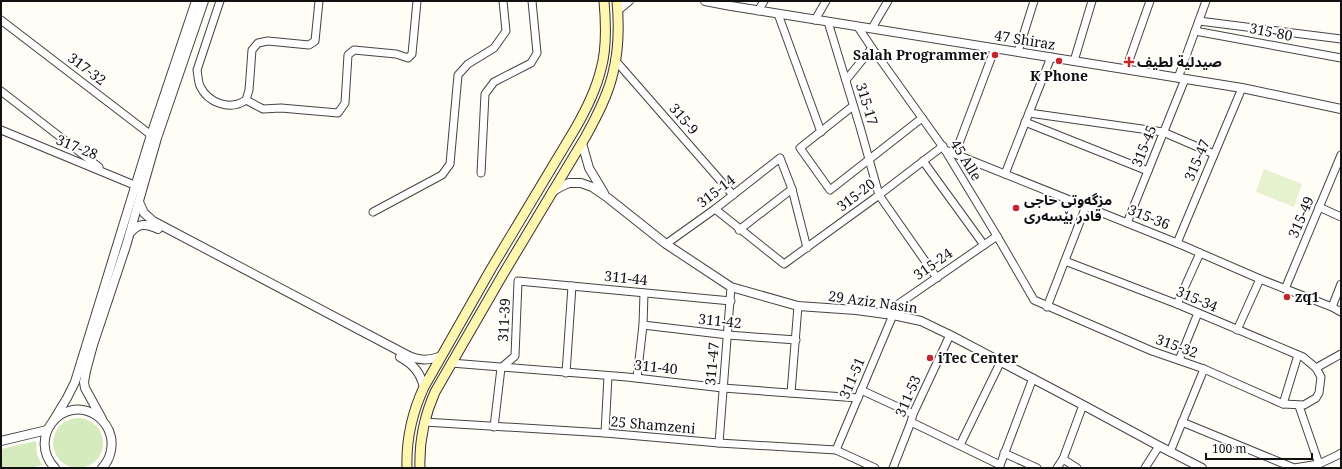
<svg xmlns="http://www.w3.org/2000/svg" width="1342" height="469" viewBox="0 0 1342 469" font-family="'Noto Serif','Noto Sans Arabic',serif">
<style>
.green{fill:#d5ebbd}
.pitch{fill:#e6f2cf}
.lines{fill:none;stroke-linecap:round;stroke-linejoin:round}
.minor-casing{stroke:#444;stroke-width:9}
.tertiary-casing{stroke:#444;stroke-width:10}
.secondary-casing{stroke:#333;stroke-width:11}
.minor{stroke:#fff;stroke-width:7}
.tertiary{stroke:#fff;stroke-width:8}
.secondary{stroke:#fff6b0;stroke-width:9}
.poi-dot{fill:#c4262e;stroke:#fff;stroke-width:1.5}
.labels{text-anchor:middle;stroke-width:4;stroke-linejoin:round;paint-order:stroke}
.street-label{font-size:14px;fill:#111;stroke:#fff}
.poi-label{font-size:14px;font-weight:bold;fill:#111;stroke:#fff;text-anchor:start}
</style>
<rect width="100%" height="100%" fill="#fffdf5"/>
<g class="green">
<circle cx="78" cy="443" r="25"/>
<polygon points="36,441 37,455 42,465 31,468 1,468 1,449"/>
</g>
<polygon class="pitch" points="1264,169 1302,184 1294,207 1256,192"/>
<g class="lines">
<g class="minor-casing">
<g id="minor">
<path d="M220,1L197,70C198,75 198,81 200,86C208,103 230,111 246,100L249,90L252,50L258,43L268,41L309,45L315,41L319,1"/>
<polyline points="758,11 764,1"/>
<polyline points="778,14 821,132"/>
<polyline points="1,20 151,135 155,137"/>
<polyline points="815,20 826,1"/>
<polyline points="1199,21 1341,39"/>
<polyline points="828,22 860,127 879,195 937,278"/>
<polyline points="858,27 872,48 945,150 997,236 1034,300 1152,351 1204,369 1283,404 1304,405 1316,398 1319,393 1321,377 1316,368 1303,357 1177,304 1065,261"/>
<polyline points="872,28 888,1"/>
<polyline points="1195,31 1341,58"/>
<polyline points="1018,52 1034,1"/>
<polyline points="615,60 733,195"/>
<polyline points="1074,61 1092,1"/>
<polyline points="1126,69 1150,1"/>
<polyline points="1178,78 1206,1"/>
<polyline points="846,80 872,48"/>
<polyline points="1,91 99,167"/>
<polyline points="246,100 263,109 281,108 338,113 345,103 348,55 354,50 396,54 408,58 412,54 417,1"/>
<polyline points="853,106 800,148 830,190 922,118"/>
<polyline points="1029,113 1163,132 1214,154"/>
<polyline points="1025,122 1148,171"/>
<polyline points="1,130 139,187"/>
<polyline points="945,150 1177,243 1260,279 1332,307 1341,312"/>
<polyline points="955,154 995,48"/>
<polyline points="923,161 984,245"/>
<polyline points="481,173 485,94 494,82 531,63 537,53 532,1"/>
<polyline points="1005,174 1051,57"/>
<polyline points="1319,207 1341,217"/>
<polyline points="715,209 784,264 875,198 943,146"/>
<polyline points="373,212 442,175 450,164 458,75 468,64 494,48 506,31 503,1"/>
<polyline points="1127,223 1185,79"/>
<polyline points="739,230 792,189"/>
<polyline points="1177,243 1242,88"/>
<polyline points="666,244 715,209 780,158 792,189 807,248"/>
<polyline points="1285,289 1341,155"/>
<polyline points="1177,304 1200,253"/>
<polyline points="1047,307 1086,206"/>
<polyline points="1332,307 1341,284"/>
<polyline points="884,314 997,236"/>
<polyline points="643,325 728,335 796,340"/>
<polyline points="1237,330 1260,279"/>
<polyline points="1179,360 1198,313"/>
<polyline points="451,363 627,377 723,388 858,398"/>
<polyline points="1316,368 1341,354"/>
<polyline points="566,373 572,286"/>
<polyline points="637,378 643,325 644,293"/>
<polyline points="861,390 913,414"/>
<polyline points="791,393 798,306"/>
<polyline points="1283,404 1298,355"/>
<polyline points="1299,406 1319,464"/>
<polyline points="424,422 605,433 719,443 836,450 875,468"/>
<polyline points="911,422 1000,465"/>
<polyline points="1182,422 1294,468 1319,464 1338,455 1341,453"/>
<polyline points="494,427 501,368 515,356 518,281 731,301"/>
<polyline points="605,433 608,376"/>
<polyline points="719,443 731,287"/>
<polyline points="960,445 1001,361"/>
<polyline points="836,450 893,315"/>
<polyline points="1170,452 1204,369"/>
<polyline points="1004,453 1037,468"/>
<polyline points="1063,459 1077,468"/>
<polyline points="893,468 911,422 913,414 950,335"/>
<polyline points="999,468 1033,378"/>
<polyline points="1057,468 1063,459 1083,405"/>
<polyline points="1145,468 1159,446"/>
</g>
</g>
<g class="tertiary-casing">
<g id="tertiary">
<polyline points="705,1 731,6 1242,88 1341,109"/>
<polyline points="618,10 629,1"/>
<polyline points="582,143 589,168 604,193"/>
<polyline points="552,192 560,187 569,183 581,183 592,187 608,198 666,244 731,287 798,306 856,310 893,315 921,321 950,335 1083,405 1159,446 1202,468"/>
<path d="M139,202L144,213L153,221L407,355C419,361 429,361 441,356"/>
<path d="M130,233C138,223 146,223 158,229"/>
<path d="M400,357C413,364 420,372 424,387"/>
<polyline points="102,419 85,388 84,382 86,371 93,345 126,246 157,138 204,1"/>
<polyline points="53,421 67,398 75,382 151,135 196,1"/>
<polyline points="1,441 47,430"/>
<path d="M55,468C27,439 61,394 96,415C103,420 109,428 111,437C113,448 110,460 102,468"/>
</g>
</g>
<g class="secondary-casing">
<g id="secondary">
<path d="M407,468C406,439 412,413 424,387L491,269L575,129C586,110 596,90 601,69C607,48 606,23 604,1"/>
<path d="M420,468C419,441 424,417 435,392L502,276L586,136C597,116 608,95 613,73C619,50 619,24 617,1"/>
</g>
</g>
<use href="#minor" class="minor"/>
<use href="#tertiary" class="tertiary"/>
<use href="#secondary" class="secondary"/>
</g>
<g class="poi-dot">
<circle cx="995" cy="55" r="4"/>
<circle cx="1059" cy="61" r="4"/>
<path d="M1127 56h4v4h4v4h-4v4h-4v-4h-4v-4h4z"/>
<circle cx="1016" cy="208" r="4"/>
<circle cx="1287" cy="297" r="4"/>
<circle cx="930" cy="358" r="4"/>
</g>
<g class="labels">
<g class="street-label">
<text transform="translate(1271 32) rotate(11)" y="5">315-80</text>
<text transform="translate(1025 40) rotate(9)" y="5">47 Shiraz</text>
<text transform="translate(87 69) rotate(37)" y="5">317-32</text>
<text transform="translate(867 104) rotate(73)" y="5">315-17</text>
<text transform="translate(684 119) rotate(49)" y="5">315-9</text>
<text transform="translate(1144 146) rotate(-68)" y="5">315-45</text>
<text transform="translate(77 147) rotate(22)" y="5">317-28</text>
<text transform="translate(966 160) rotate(58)" y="5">45 Alle</text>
<text transform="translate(1197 160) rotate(-67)" y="5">315-47</text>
<text transform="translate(716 191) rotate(-38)" y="5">315-14</text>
<text transform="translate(856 195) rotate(-37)" y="5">315-20</text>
<text transform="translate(1149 217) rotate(22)" y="5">315-36</text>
<text transform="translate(1301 217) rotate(-67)" y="5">315-49</text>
<text transform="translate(933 264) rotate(-35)" y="5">315-24</text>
<text transform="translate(626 278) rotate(6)" y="5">311-44</text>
<text transform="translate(1197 299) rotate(23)" y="5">315-34</text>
<text transform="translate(873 302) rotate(8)" y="5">29 Aziz Nasin</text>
<text transform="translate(504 320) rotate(-87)" y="5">311-39</text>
<text transform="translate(720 321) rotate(6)" y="5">311-42</text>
<text transform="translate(1177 346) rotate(20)" y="5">315-32</text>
<text transform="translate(712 364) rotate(-85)" y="5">311-47</text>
<text transform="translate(656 367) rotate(6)" y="5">311-40</text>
<text transform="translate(852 378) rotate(-67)" y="5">311-51</text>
<text transform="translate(908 396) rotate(-67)" y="5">311-53</text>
<text transform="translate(653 425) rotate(5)" y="5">25 Shamzeni</text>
</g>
<g class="poi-label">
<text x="987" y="60" text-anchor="end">Salah Programmer</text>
<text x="1137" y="67">صیدلیة لطیف</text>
<text x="1059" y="81" text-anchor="middle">K Phone</text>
<text x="1024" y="205">مزگەوتی حاجی<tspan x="1024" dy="16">قادر بێسەری</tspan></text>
<text x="1295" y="302">zq1</text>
<text x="938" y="363">iTec Center</text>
</g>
</g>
<rect width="1342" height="469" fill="none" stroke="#111111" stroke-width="4"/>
<path d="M1206 453v6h106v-6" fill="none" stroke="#111111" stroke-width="2"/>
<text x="1212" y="453" font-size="12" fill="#111111" stroke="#ffffff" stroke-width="3" paint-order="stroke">100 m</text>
</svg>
